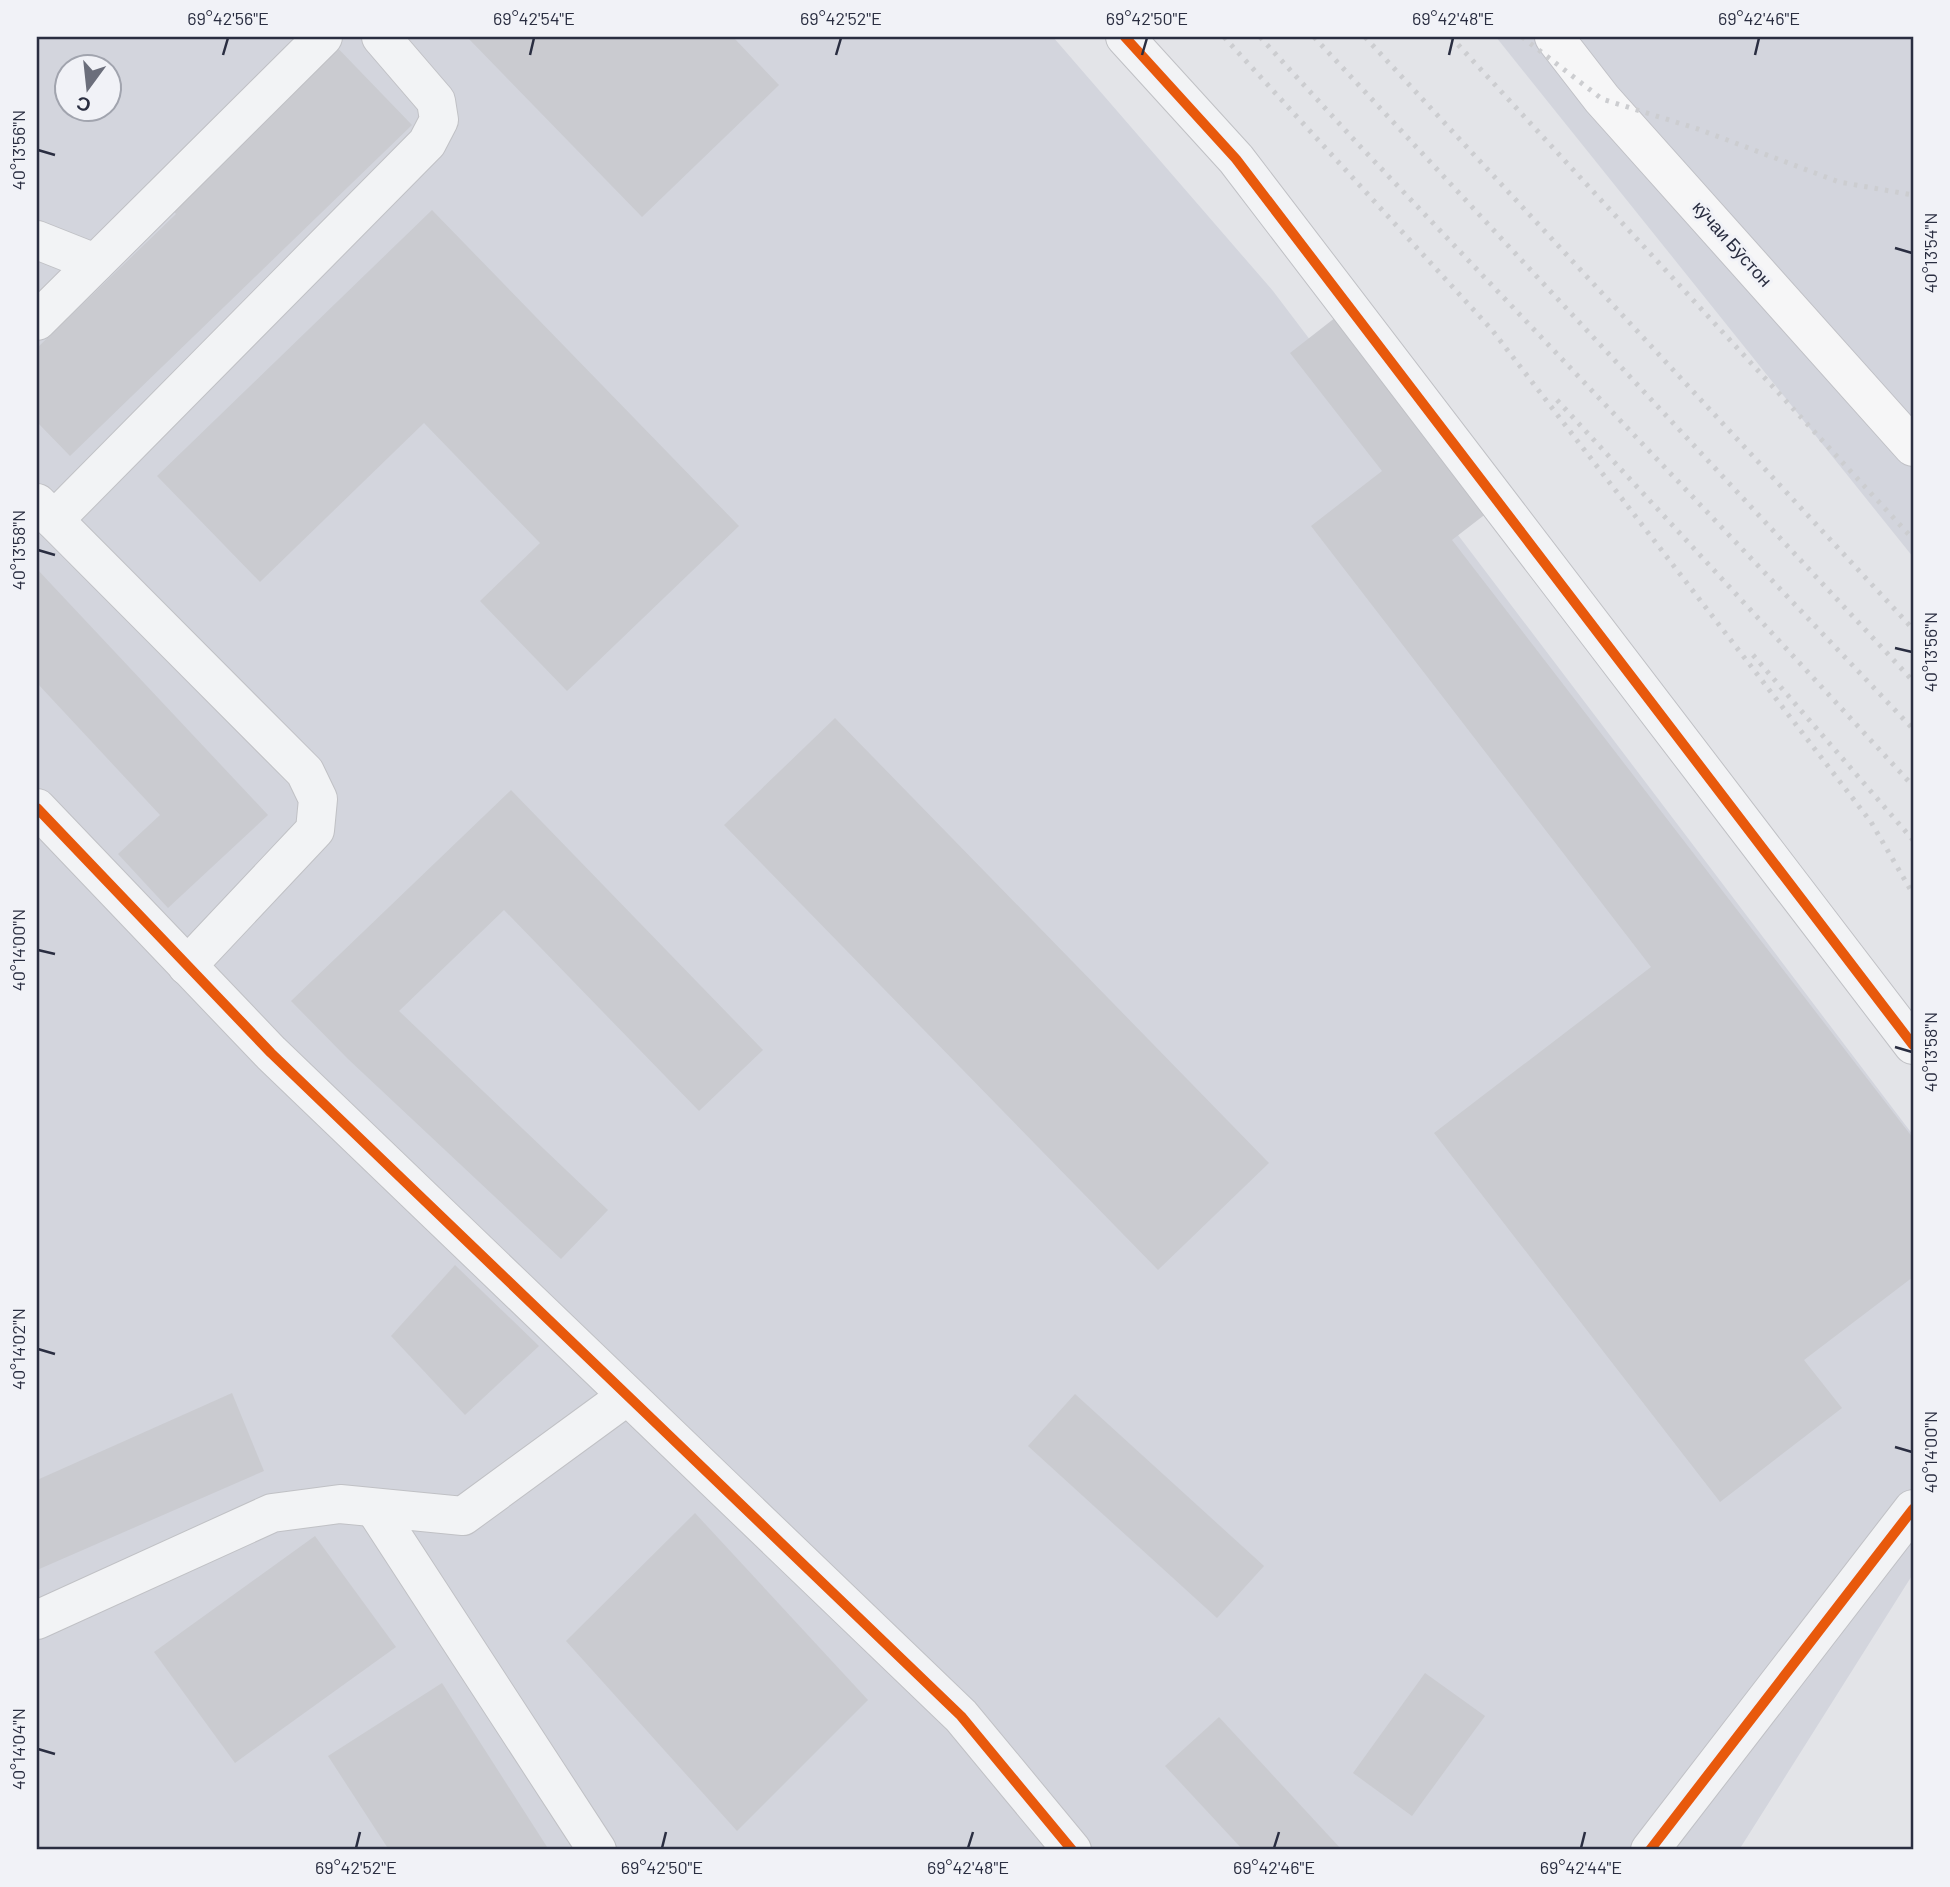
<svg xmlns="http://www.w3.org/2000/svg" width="1950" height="1887" viewBox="0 0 1950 1887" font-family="Barlow,sans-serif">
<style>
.built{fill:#d3d5dd;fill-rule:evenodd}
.building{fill:#cacbd0}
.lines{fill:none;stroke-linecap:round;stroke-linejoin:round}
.minor-casing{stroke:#c0c1c5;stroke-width:40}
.major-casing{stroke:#c0c1c6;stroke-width:40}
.minor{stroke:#f2f3f5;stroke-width:38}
.major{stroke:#f6f6f7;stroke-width:38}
.rail{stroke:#cccdd0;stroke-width:5;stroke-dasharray:3.5 7;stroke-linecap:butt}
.cycleway-casing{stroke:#f1f2f7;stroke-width:15}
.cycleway{stroke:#e8590c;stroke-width:10}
.ticks{fill:none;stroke:#2a2e41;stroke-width:2.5}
.labels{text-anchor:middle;stroke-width:6;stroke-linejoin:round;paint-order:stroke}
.street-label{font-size:18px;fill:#2a2e41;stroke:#f1f2f7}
.neatline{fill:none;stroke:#2a2e41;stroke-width:2.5}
.ticks-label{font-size:18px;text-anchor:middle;fill:#2a2e41}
</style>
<rect width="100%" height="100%" fill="#e3e4e8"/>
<g class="built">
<path d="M37,37H1053L1273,291L1913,1135V1574L1739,1850H37ZM66,66H108V108H66Z"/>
<polygon points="1496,37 1913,37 1913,557"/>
</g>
<g class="building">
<polygon points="467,37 733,37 779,85 642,217"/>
<polygon points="329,39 412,125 70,456 37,422 37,348 176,214 163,199"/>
<polygon points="432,210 739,526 567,691 480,601 540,543 424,423 260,582 157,476"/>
<polygon points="1345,310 1496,506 1452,540 1913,1138 1913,1277 1804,1360 1842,1408 1720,1502 1434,1133 1651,967 1311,526 1382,471 1290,353"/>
<polygon points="37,569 268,815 168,908 118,854 160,815 37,683"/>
<polygon points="835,718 1269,1163 1158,1270 724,825"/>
<polygon points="511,790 763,1050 699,1111 504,910 399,1011 608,1210 561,1259 348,1059 291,1001"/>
<polygon points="455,1265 539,1346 465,1415 391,1336"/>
<polygon points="232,1393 264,1471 37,1570 37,1480"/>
<polygon points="1075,1394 1264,1566 1217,1618 1028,1446"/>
<polygon points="695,1513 868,1700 737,1831 566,1641"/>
<polygon points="315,1536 396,1647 235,1763 154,1652"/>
<polygon points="1425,1673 1485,1716 1412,1816 1353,1773"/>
<polygon points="442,1683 549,1850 389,1850 328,1756"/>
<polygon points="1219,1717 1342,1850 1243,1850 1165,1766"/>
</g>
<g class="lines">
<g class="minor-casing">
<g id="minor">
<polyline points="1125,37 1236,159 1913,1045"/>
<polyline points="37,240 95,263"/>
<polyline points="37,321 323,37"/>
<polyline points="37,503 305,772 318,799 315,830 187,966"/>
<polyline points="54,520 427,143 439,120 436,101 381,37"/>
<polyline points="37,808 271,1053 961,1716 1072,1850"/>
<polyline points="375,1509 597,1850"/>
<polyline points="37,1620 272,1513 340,1504 463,1516 627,1396"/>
<polyline points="1650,1850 1913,1509"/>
</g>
</g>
<g class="major-casing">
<polyline id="major" points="1554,37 1602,99 1913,447"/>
</g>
<use href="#minor" class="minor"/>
<use href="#major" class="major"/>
<g class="rail">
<polyline points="1224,37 1492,330 1871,822 1913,894"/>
<polyline points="1260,37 1357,143 1913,729"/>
<polyline points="1314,37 1913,681"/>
<polyline points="1365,37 1913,629"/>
<polyline points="1451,37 1913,539"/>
<polyline points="1522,37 1602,99 1698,129 1839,182 1913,195"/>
<polyline points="1557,400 1913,786"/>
<polyline points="1753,655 1913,840"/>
</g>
<g class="cycleway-casing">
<g id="cycleway">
<polyline points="1125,37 1236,159 1913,1045"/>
<polyline points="37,808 271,1053 961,1716 1072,1850"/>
<polyline points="1650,1850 1913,1509"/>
</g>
</g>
<use href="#cycleway" class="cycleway"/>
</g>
<path class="ticks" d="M223,55L228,38M530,55L534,38M836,55L841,38M1142,55L1147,38M1449,55L1453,38M1755,55L1759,38M38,150L55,155M1895,248L1912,253M38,550L55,555M1895,648L1912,652M38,950L55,954M1895,1047L1912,1052M38,1349L55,1354M1895,1447L1912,1452M38,1749L55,1754M356,1848L360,1832M662,1848L666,1832M968,1848L973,1832M1274,1848L1279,1832M1581,1848L1585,1832"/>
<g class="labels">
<g class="street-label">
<text transform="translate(1732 244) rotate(48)" y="6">кӯчаи Бӯстон</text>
</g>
</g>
<rect width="1950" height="1887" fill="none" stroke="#f1f2f7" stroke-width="77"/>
<g transform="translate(88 88) rotate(195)"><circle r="33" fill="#f1f2f7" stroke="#a1a4ae" stroke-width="2"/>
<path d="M0-5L12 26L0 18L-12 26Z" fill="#6b6e7b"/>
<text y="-10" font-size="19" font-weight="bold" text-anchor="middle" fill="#2a2e41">С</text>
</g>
<rect x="38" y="38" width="1874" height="1810" class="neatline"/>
<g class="ticks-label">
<text x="228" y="25">69°42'56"E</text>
<text x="534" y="25">69°42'54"E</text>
<text x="841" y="25">69°42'52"E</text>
<text x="1147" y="25">69°42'50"E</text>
<text x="1453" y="25">69°42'48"E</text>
<text x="1759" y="25">69°42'46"E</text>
<text transform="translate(19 150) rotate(-90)" y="6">40°13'56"N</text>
<text transform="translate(1931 253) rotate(-90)" y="6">40°13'54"N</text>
<text transform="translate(19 550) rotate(-90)" y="6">40°13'58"N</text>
<text transform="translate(1931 652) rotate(-90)" y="6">40°13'56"N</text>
<text transform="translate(19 950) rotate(-90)" y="6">40°14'00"N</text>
<text transform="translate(1931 1052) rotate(-90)" y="6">40°13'58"N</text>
<text transform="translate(19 1349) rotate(-90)" y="6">40°14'02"N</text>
<text transform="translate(1931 1452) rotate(-90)" y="6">40°14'00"N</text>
<text transform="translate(19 1749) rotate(-90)" y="6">40°14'04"N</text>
<text x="356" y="1874">69°42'52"E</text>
<text x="662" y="1874">69°42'50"E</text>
<text x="968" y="1874">69°42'48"E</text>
<text x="1274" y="1874">69°42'46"E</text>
<text x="1581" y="1874">69°42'44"E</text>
</g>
</svg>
